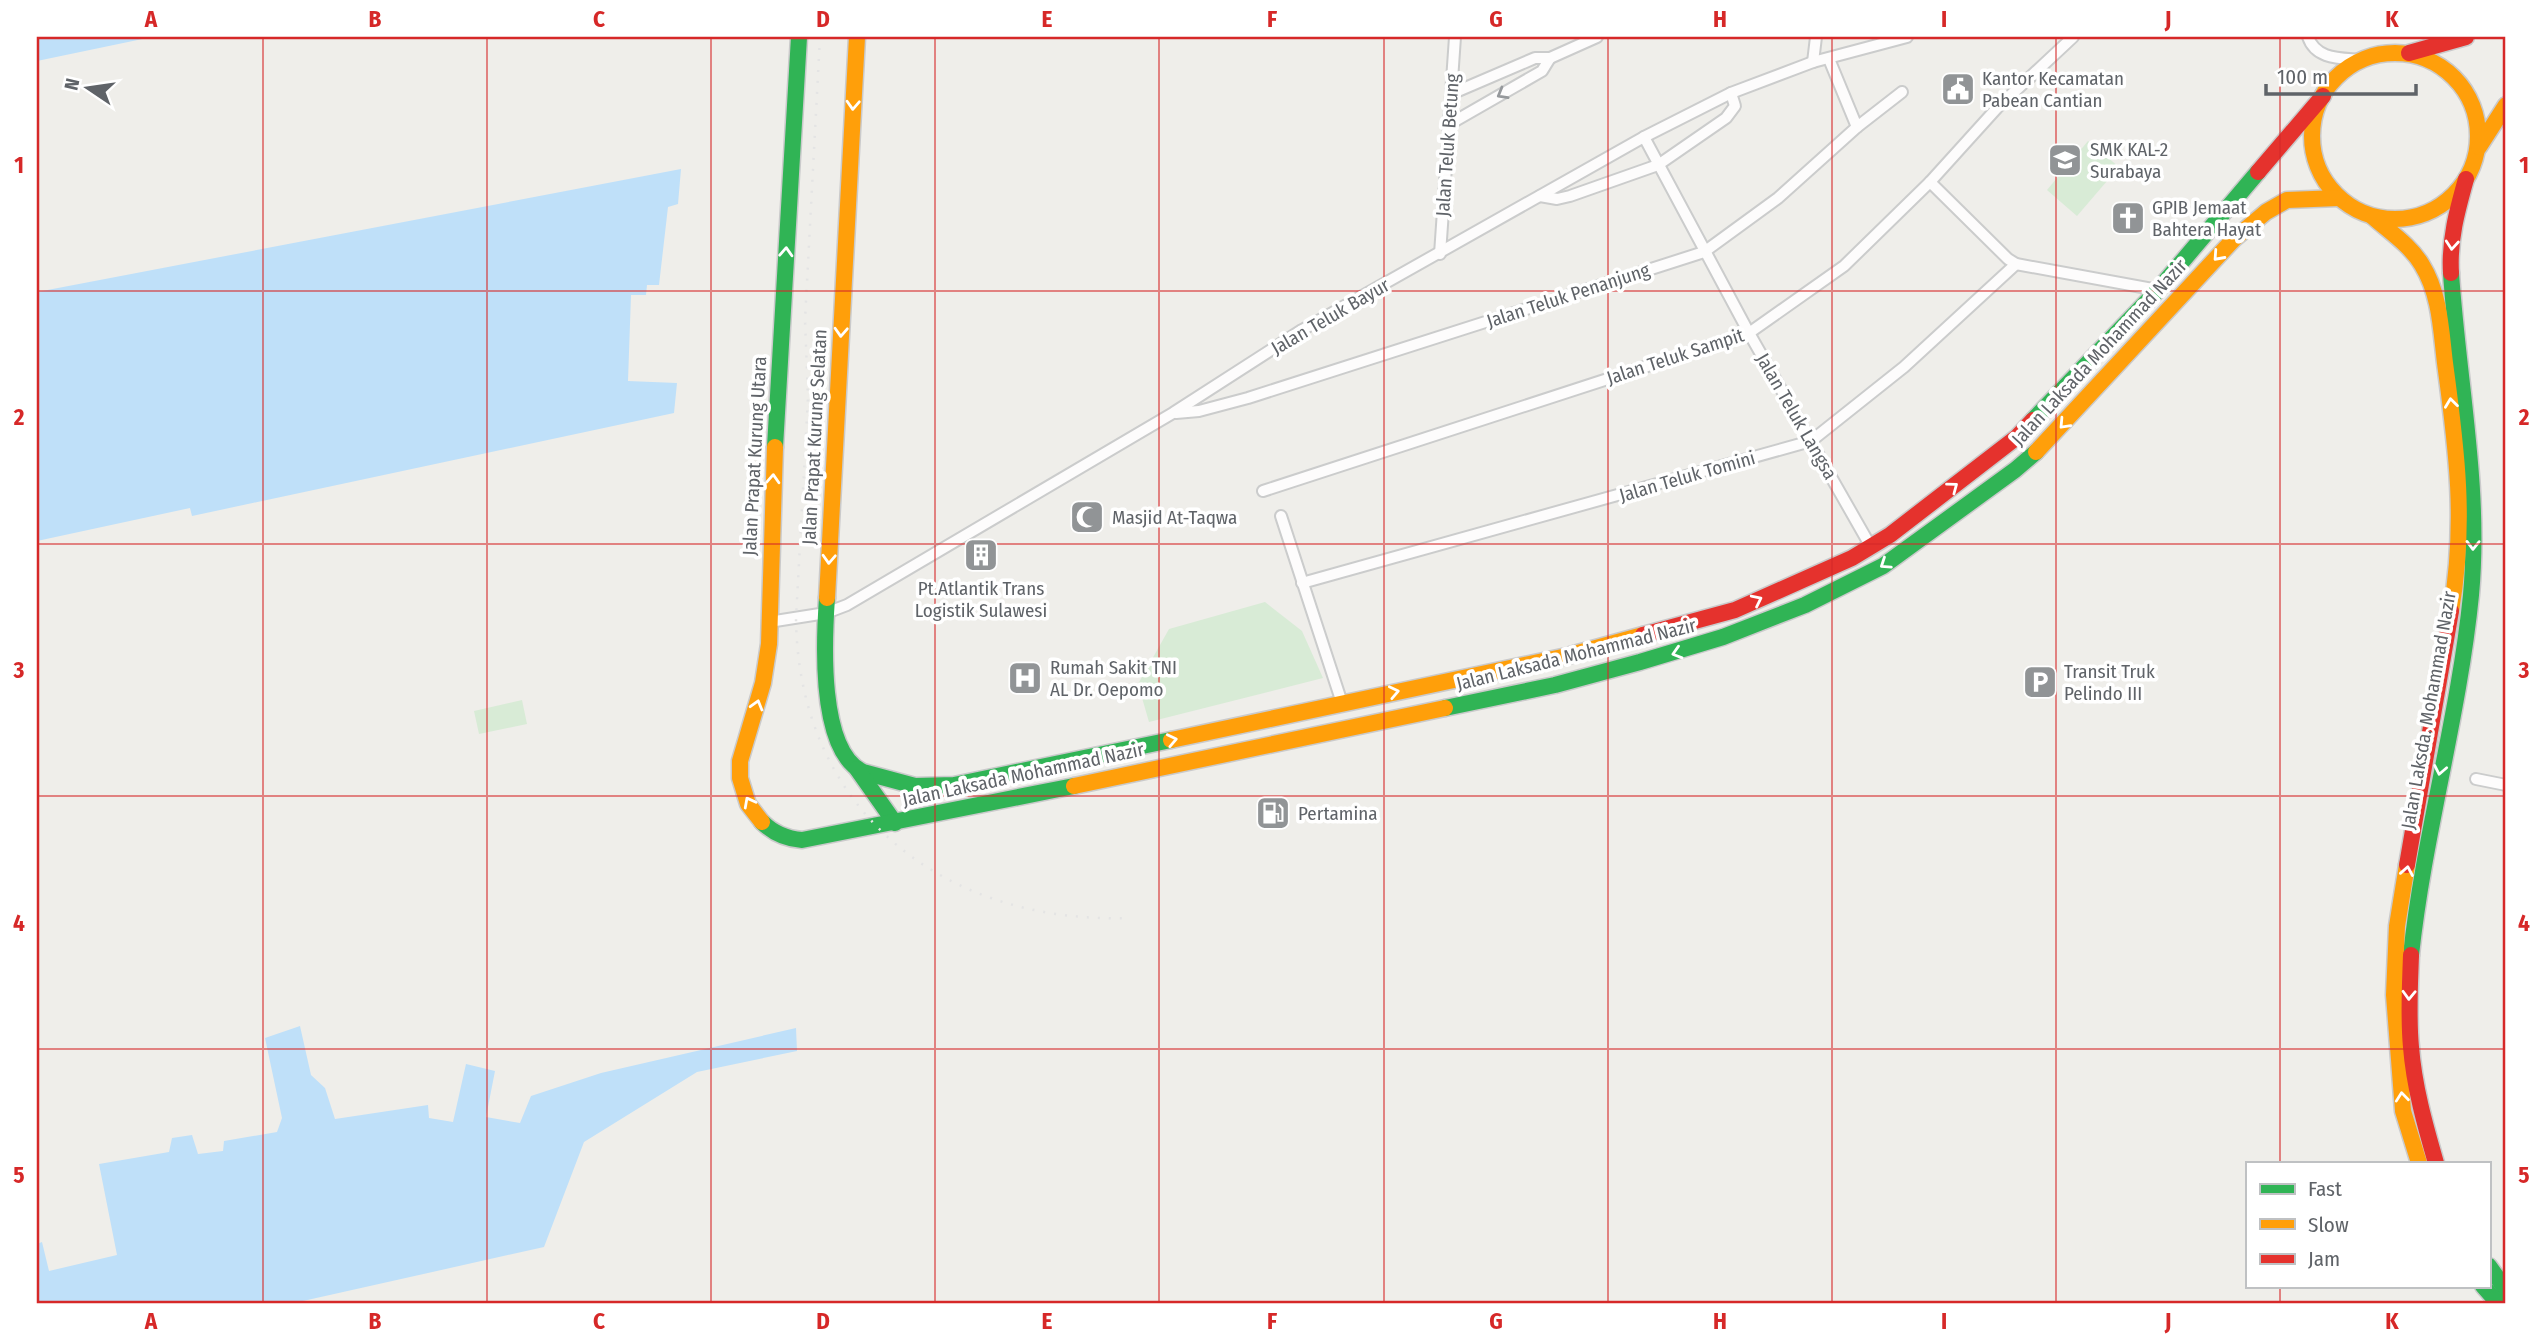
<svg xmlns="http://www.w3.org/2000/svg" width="2543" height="1340" viewBox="0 0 2543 1340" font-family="'Fira Sans Condensed',sans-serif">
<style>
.green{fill:#d8ebd6}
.water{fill:#bfe0f9}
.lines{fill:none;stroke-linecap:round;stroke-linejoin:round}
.street-casing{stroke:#cbcccc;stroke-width:14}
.fast-casing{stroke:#cacacb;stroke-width:19}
.slow-casing{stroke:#cacacb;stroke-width:19}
.jam-casing{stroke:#cacacb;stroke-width:19}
.street{stroke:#fdfcfc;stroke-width:10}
.fast{stroke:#30b455;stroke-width:16}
.slow{stroke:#ff9f0a;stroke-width:16}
.jam{stroke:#e5322d;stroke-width:16}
.rail{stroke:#e4e4e4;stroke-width:2.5;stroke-dasharray:2 9;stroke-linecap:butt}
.oneway{stroke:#96999c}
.oneway2{stroke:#fff}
.grid{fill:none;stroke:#d62828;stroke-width:2;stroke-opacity:0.55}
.labels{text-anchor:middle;stroke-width:7;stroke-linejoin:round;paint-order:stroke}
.poi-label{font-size:19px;fill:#5f6368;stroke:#fff;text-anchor:start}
.street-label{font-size:19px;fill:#5f6368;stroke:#fff}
.neatline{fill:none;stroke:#d62828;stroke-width:2.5}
.grid-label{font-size:23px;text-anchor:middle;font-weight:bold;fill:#d62828}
</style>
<rect width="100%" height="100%" fill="#efeeea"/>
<g class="green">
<polygon points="2088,141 2119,167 2077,216 2047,190"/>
<polygon points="1265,602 1302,631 1323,678 1149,722 1138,684 1169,629"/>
<polygon points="522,700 527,724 479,734 474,711"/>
</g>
<g class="water">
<polygon points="37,37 152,37 37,61"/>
<polygon points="681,169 678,204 668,207 659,285 647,285 646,295 631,295 628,381 677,383 674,413 192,516 190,508 37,541 37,292"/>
<polygon points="300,1026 311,1075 325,1088 335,1119 428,1105 429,1118 453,1122 466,1064 495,1071 486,1117 520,1123 531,1096 601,1073 796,1028 797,1051 697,1072 584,1142 544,1247 294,1303 37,1303 37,1244 42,1242 49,1271 117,1255 99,1164 169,1152 172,1138 192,1135 198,1154 223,1151 224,1141 277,1132 282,1118 265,1038"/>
</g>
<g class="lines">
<g class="street-casing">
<g id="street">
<path d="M2308,37C2316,60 2341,58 2361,60"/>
<polyline points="1813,62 1816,37"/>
<polyline points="1451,94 1535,58 1550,58 1597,37"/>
<polyline points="1448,125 1542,71 1550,58"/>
<polyline points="1857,127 1902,92"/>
<polyline points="1644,137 1749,333 1871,547"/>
<polyline points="1930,182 2008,259 2016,264 2158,290"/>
<polyline points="1540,196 1557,199 1570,196 1658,165 1726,118 1735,106 1731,93"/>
<polyline points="1440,254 1455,37"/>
<polyline points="1176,413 1199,411 1248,398 1704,252 1778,198 1857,127 1829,59"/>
<polyline points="1263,491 1749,333 1844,266 1930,182 1997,108 2073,37"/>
<polyline points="1281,516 1342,703"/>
<polyline points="1302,583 1811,441 1904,367 2016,264"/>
<polyline points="769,622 826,613 847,605 1173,413 1302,330 1644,137 1731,93 1813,62 1907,37"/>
<polyline points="2476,779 2506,785"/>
</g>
</g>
<g class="fast-casing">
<g id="fast">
<polyline points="2033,420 2158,290 2258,172"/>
<polyline points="775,447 799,37"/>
<path d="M827,598C824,640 818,750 863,772L915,786L954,785L1171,740"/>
<polyline points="1445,708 1555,685 1640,662 1723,637 1805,605 1883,566 2015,470 2036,452"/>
<polyline points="857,769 895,823"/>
<path d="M762,822C773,833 787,839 802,840L1074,786"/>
<path d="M2411,955C2424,834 2459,716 2471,595C2481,487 2458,380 2451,273"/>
<polyline points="2489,1266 2506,1290"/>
<polyline points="2483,1286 2498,1303"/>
</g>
</g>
<g class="slow-casing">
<g id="slow">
<circle cx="2395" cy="136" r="83"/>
<polyline points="2479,147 2506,105"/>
<path d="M2373,217C2390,232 2411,246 2422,265C2440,294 2441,330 2445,363C2457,451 2466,523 2451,611"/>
<polyline points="2036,452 2234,239 2266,212 2287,200 2339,198"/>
<polyline points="827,598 857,37"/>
<polyline points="1171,740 1567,656 1643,635"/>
<polyline points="1074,786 1445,708"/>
<polyline points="762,822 748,804 740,778 740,761 763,683 769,644 775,447"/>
<polyline points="2407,865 2397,926 2394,995 2403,1111 2419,1163"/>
</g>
</g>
<g class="jam-casing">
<g id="jam">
<polyline points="2409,53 2466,37"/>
<polyline points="2258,172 2323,96"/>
<path d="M2451,273C2449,240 2457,211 2466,179"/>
<polyline points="1643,635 1735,610 1852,558 1890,535 2017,437 2033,420"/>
<polyline points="2407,865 2451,611"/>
<path d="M2411,955C2410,985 2408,1016 2411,1047C2414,1086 2425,1125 2436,1163"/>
</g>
</g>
<use href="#street" class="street"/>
<use href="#fast" class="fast"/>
<use href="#slow" class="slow"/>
<use href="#jam" class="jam"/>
<path class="rail" d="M820,37L805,320L808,398L796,618C798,810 943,924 1129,918"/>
</g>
<defs><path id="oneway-chevron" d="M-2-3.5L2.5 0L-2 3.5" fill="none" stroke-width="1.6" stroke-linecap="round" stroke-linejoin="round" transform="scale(1.75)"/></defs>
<use class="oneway" href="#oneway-chevron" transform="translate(1502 94) rotate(150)"/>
<g class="oneway2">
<use href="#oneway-chevron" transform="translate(853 105) rotate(93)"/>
<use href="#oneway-chevron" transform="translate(2452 245) rotate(95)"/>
<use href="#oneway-chevron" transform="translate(786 252) rotate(-87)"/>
<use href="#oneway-chevron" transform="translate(2218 256) rotate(132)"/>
<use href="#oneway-chevron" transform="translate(841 332) rotate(93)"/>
<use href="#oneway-chevron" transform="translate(2451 403) rotate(-97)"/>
<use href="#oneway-chevron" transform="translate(2064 424) rotate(133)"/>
<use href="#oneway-chevron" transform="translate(773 479) rotate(-87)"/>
<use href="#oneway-chevron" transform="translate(1953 487) rotate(-37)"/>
<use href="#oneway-chevron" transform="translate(2473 545) rotate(91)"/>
<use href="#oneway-chevron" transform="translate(829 559) rotate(93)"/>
<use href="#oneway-chevron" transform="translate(1885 564) rotate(146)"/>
<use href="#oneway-chevron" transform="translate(1757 600) rotate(-26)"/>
<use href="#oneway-chevron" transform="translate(1677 653) rotate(163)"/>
<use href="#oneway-chevron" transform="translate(1394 692) rotate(-12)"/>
<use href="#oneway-chevron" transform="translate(757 705) rotate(-74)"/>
<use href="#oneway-chevron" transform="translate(1172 740) rotate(-12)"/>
<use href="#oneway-chevron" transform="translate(2440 770) rotate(101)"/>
<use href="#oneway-chevron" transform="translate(749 802) rotate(-118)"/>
<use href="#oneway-chevron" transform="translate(2407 871) rotate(-80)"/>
<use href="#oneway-chevron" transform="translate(2409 995) rotate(92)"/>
<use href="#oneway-chevron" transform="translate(2402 1097) rotate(-96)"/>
</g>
<path class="grid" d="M263,37V1303M487,37V1303M711,37V1303M935,37V1303M1159,37V1303M1384,37V1303M1608,37V1303M1832,37V1303M2056,37V1303M2280,37V1163M37,291H2506M37,544H2506M37,796H2506M37,1049H2506M2280,1286V1303"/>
<defs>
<g id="civic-square" transform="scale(1.75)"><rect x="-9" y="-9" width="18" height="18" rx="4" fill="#919496" stroke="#fff"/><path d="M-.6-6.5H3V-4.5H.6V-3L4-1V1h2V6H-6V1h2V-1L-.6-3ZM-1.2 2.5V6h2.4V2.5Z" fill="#fff"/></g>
<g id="school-square" transform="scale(1.75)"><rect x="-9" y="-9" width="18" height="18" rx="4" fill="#919496" stroke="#fff"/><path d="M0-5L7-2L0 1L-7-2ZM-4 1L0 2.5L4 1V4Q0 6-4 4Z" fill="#fff"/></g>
<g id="church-square" transform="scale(1.75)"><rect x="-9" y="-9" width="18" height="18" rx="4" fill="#919496" stroke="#fff"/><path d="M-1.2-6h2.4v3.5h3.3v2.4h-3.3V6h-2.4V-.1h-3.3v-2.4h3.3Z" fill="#fff"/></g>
<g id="mosque-square" transform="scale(1.75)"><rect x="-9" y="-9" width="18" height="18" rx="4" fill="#919496" stroke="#fff"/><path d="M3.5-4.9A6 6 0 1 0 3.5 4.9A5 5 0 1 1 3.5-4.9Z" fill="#fff"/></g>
<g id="building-square" transform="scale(1.75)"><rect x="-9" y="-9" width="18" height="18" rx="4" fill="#919496" stroke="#fff"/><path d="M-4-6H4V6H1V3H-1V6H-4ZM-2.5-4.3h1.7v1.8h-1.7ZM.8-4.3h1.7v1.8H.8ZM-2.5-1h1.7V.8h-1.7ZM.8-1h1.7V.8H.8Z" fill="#fff"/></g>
<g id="hospital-square" transform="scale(1.75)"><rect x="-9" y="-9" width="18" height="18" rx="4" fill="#919496" stroke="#fff"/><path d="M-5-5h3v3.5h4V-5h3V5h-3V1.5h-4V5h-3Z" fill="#fff"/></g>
<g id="parking-square" transform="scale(1.75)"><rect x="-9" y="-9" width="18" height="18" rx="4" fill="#919496" stroke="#fff"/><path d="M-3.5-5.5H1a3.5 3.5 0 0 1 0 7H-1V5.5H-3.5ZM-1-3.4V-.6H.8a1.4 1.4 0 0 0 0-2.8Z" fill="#fff"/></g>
<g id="fuel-square" transform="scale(1.75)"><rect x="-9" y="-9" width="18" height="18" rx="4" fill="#919496" stroke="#fff"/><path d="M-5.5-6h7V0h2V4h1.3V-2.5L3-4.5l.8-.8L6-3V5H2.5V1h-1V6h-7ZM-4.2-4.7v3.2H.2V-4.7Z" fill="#fff"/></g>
</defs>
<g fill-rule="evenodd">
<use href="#civic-square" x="1958" y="89"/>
<use href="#school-square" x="2065" y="160"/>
<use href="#church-square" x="2128" y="218"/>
<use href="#mosque-square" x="1087" y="517"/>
<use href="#building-square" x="981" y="555"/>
<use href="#hospital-square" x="1025" y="678"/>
<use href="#parking-square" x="2040" y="682"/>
<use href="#fuel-square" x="1273" y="813"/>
</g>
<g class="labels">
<g class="poi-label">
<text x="1982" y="85">Kantor Kecamatan<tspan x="1982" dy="22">Pabean Cantian</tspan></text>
<text x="2090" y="156">SMK KAL-2<tspan x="2090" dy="22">Surabaya</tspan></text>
<text x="2152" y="214">GPIB Jemaat<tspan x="2152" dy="22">Bahtera Hayat</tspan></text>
<text x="1112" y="524">Masjid At-Taqwa</text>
<text x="981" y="595" text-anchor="middle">Pt.Atlantik Trans<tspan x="981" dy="22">Logistik Sulawesi</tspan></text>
<text x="1050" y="674">Rumah Sakit TNI<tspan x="1050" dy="22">AL Dr. Oepomo</tspan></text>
<text x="2064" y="678">Transit Truk<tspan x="2064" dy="22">Pelindo III</tspan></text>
<text x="1298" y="820">Pertamina</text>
</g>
<g class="street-label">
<text transform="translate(1447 145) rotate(-86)" y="7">Jalan Teluk Betung</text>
<text transform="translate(1568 295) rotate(-18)" y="7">Jalan Teluk Penanjung</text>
<text transform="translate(1330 316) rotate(-30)" y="7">Jalan Teluk Bayur</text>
<text transform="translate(2099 352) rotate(-47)" y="7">Jalan Laksada Mohammad Nazir</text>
<text transform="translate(1675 356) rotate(-18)" y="7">Jalan Teluk Sampit</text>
<text transform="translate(1797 416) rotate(60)" y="7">Jalan Teluk Langsa</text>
<text transform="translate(814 437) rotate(-87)" y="7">Jalan Prapat Kurung Selatan</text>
<text transform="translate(754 456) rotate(-87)" y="7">Jalan Prapat Kurung Utara</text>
<text transform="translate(1687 476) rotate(-16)" y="7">Jalan Teluk Tomini</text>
<text transform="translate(1576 654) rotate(-14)" y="7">Jalan Laksada Mohammad Nazir</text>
<text transform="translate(2428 710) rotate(-80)" y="7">Jalan Laksda. Mohammad Nazir</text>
<text transform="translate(1023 774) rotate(-12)" y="7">Jalan Laksada Mohammad Nazir</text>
</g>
</g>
<rect width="2543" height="1340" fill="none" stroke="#ffffff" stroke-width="77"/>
<rect x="2246" y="1162" width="245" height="126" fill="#ffffff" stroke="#bfc1c3" stroke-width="2"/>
<rect x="2260" y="1184" width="35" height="10" fill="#30b455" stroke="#bfc1c3" stroke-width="2"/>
<text x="2308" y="1196" font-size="21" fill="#5f6368">Fast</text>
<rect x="2260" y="1219" width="35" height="10" fill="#ff9f0a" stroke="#bfc1c3" stroke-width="2"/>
<text x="2308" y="1232" font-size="21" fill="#5f6368">Slow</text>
<rect x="2260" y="1254" width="35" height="10" fill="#e5322d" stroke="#bfc1c3" stroke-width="2"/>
<text x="2308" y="1266" font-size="21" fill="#5f6368">Jam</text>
<g transform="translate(88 88) rotate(283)" stroke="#ffffff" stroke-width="5" paint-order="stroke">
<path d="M0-5L12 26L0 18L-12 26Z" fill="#5f6368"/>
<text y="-10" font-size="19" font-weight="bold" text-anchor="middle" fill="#5f6368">N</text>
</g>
<path d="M2266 84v10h150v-10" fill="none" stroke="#5f6368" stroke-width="3.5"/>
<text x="2277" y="84" font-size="21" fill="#5f6368" stroke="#ffffff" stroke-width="5" paint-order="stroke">100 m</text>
<rect x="38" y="38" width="2466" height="1264" class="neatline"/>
<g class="grid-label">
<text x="151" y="27">A</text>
<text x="375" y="27">B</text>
<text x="599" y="27">C</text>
<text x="823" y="27">D</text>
<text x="1047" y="27">E</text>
<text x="1272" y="27">F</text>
<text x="1496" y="27">G</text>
<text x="1720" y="27">H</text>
<text x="1944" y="27">I</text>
<text x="2168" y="27">J</text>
<text x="2392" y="27">K</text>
<text x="19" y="173">1</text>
<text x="2524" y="173">1</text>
<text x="19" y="425">2</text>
<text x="2524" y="425">2</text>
<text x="19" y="678">3</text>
<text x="2524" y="678">3</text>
<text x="19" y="931">4</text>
<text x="2524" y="931">4</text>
<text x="19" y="1183">5</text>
<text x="2524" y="1183">5</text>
<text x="151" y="1329">A</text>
<text x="375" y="1329">B</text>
<text x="599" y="1329">C</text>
<text x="823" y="1329">D</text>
<text x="1047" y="1329">E</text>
<text x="1272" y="1329">F</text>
<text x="1496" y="1329">G</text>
<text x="1720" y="1329">H</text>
<text x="1944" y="1329">I</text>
<text x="2168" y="1329">J</text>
<text x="2392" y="1329">K</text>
</g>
</svg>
